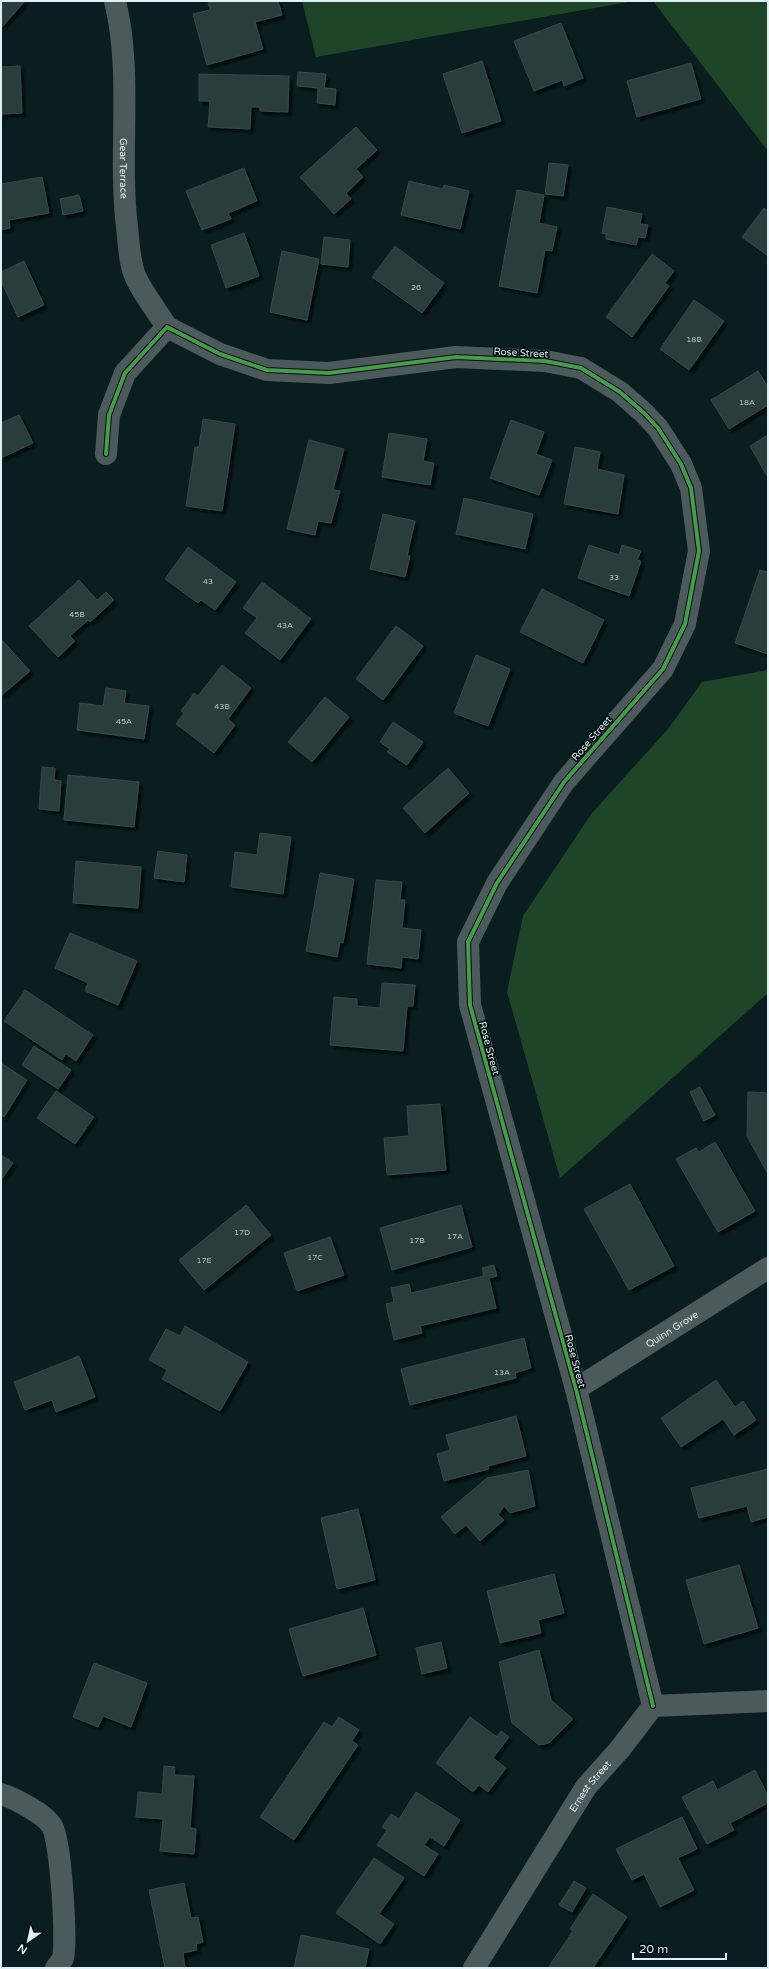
<svg xmlns="http://www.w3.org/2000/svg" width="769" height="1969" viewBox="0 0 769 1969" font-family="'Varela Round',sans-serif">
<style>
.green{fill:#1e4528}
.building{fill:#2a3e3d;stroke:#384747;filter:url(#shadow)}
.lines{fill:none;stroke-linecap:round;stroke-linejoin:round}
.minor{stroke:#4c5a5c;stroke-width:22}
.cycleway-casing{stroke:#010c0e;stroke-width:6}
.cycleway{stroke:#469c4c;stroke-width:4}
.labels{text-anchor:middle;stroke-width:3.5;stroke-linejoin:round;paint-order:stroke}
.number-label{font-size:8px;fill:#b0c4c6}
.street-label{font-size:10px;fill:#ddf0f3;stroke:#010c0e}
</style>
<defs>
<filter id="shadow"><feDropShadow dx="3.5" dy="3.5" stdDeviation="1" flood-color="#0009"/></filter>
</defs>
<rect width="100%" height="100%" fill="#0a1e20"/>
<g class="green">
<polygon points="302,1 634,1 316,57"/>
<polygon points="653,1 768,1 768,151"/>
<polygon points="768,670 768,993 560,1178 507,992 523,916 592,813 668,729 702,682"/>
</g>
<g class="building">
<polygon points="1,1 25,1 2,27 1,25"/>
<polygon points="217,1 278,1 282,15 255,22 263,49 207,65 193,14 210,10 208,3"/>
<polygon points="561,23 583,78 564,86 562,80 534,91 514,41"/>
<polygon points="482,61 501,121 462,133 443,74"/>
<polygon points="691,63 701,99 637,117 627,81"/>
<polygon points="20,66 22,113 2,114 1,125 1,67"/>
<polygon points="298,72 326,74 324,88 336,89 335,105 317,103 318,88 297,86"/>
<polygon points="199,74 289,76 288,112 260,111 260,107 251,107 250,129 208,127 210,101 199,101"/>
<polygon points="356,127 377,150 356,169 363,177 346,193 351,199 334,214 300,177"/>
<polygon points="549,163 568,165 563,196 545,194"/>
<polygon points="244,168 257,201 228,213 231,219 202,230 186,191"/>
<polygon points="42,177 49,213 9,220 10,228 1,230 1,184"/>
<polygon points="409,181 443,189 444,185 469,191 460,229 401,215"/>
<polygon points="517,190 544,195 539,223 557,227 552,251 545,250 537,293 499,286"/>
<polygon points="79,195 83,211 63,215 60,199"/>
<polygon points="607,207 642,214 640,224 648,225 645,238 638,237 636,245 606,239 606,234 602,233"/>
<polygon points="764,208 768,211 768,256 742,237"/>
<polygon points="244,233 259,276 226,288 211,245"/>
<polygon points="324,237 350,240 348,267 321,264"/>
<polygon points="395,246 444,283 422,313 372,277"/>
<polygon points="282,251 319,259 307,320 270,312"/>
<polygon points="652,254 674,271 665,283 669,286 632,337 606,317"/>
<polygon points="24,261 44,305 18,317 1,281 1,272"/>
<polygon points="694,300 724,321 689,370 660,349"/>
<polygon points="758,371 768,387 768,405 729,429 711,400"/>
<polygon points="19,415 33,443 1,458 1,423"/>
<polygon points="203,419 235,424 222,511 186,506 195,447 199,447"/>
<polygon points="511,420 544,432 536,454 552,460 539,495 490,478"/>
<polygon points="389,433 427,439 423,461 434,463 430,485 382,477"/>
<polygon points="768,435 768,475 767,476 750,446"/>
<polygon points="309,440 344,449 333,490 340,491 331,523 318,521 315,535 287,529"/>
<polygon points="575,447 600,452 597,469 624,475 618,514 564,504"/>
<polygon points="464,498 533,514 525,549 456,534"/>
<polygon points="383,514 415,521 407,556 410,556 405,577 370,569"/>
<polygon points="589,545 619,555 622,545 641,551 637,560 641,561 629,596 578,578"/>
<polygon points="188,547 236,582 215,610 201,600 198,603 165,579"/>
<polygon points="760,570 768,572 768,654 735,643"/>
<polygon points="79,580 97,600 106,592 114,600 90,622 88,620 70,636 75,641 58,657 29,626"/>
<polygon points="262,582 311,619 280,660 245,633 257,618 243,608"/>
<polygon points="542,589 604,620 583,663 520,632"/>
<polygon points="396,626 423,646 383,700 356,679"/>
<polygon points="1,639 30,671 1,696"/>
<polygon points="476,655 510,669 488,726 454,713"/>
<polygon points="222,665 251,688 228,719 235,725 214,753 176,724 184,713 181,711 194,693 198,696"/>
<polygon points="106,688 126,691 124,703 149,706 144,739 77,730 80,703 103,706"/>
<polygon points="325,697 349,717 312,762 288,742"/>
<polygon points="393,722 423,742 407,765 387,752 390,749 380,742"/>
<polygon points="42,767 55,768 54,780 61,781 59,811 39,809"/>
<polygon points="448,768 469,793 425,833 403,808"/>
<polygon points="68,775 139,782 134,827 64,820"/>
<polygon points="260,833 291,837 283,894 231,887 235,852 257,855"/>
<polygon points="158,851 187,855 184,882 154,878"/>
<polygon points="76,861 141,867 138,908 73,903"/>
<polygon points="320,873 354,879 343,943 340,942 337,957 306,951"/>
<polygon points="376,880 402,882 400,900 405,900 402,928 421,930 418,959 402,957 401,968 367,964"/>
<polygon points="70,933 137,961 118,1005 85,991 88,983 55,968"/>
<polygon points="382,983 415,985 413,1006 407,1006 403,1051 330,1045 334,997 357,999 357,1006 380,1008"/>
<polygon points="25,990 93,1035 76,1061 66,1054 62,1060 4,1021"/>
<polygon points="34,1046 71,1070 58,1089 22,1065"/>
<polygon points="1,1063 27,1080 4,1117 1,1115"/>
<polygon points="700,1087 715,1115 704,1121 690,1092"/>
<polygon points="56,1091 94,1117 75,1144 37,1118"/>
<polygon points="748,1092 768,1093 768,1174 747,1136"/>
<polygon points="440,1104 446,1170 387,1175 384,1138 409,1136 407,1106"/>
<polygon points="715,1142 755,1211 718,1232 676,1159 696,1148 699,1152"/>
<polygon points="1,1155 13,1163 1,1180"/>
<polygon points="630,1184 674,1266 629,1290 584,1209"/>
<polygon points="246,1205 271,1235 204,1290 179,1260"/>
<polygon points="461,1205 472,1247 392,1270 380,1228"/>
<polygon points="330,1237 344,1275 297,1291 284,1253"/>
<polygon points="494,1265 497,1276 489,1278 496,1308 420,1326 422,1333 394,1340 386,1304 394,1302 391,1288 409,1284 411,1293 484,1276 482,1268"/>
<polygon points="185,1326 248,1362 220,1411 162,1379 167,1370 149,1360 166,1329 180,1336"/>
<polygon points="524,1338 531,1368 515,1373 516,1378 410,1405 401,1369"/>
<polygon points="79,1356 95,1397 56,1412 52,1400 25,1410 14,1382"/>
<polygon points="716,1380 735,1407 743,1401 756,1420 734,1435 723,1419 681,1447 661,1418"/>
<polygon points="516,1416 526,1456 488,1466 489,1469 444,1481 437,1454 450,1450 446,1435"/>
<polygon points="768,1469 768,1517 751,1522 747,1506 699,1518 691,1488"/>
<polygon points="528,1470 535,1506 510,1513 504,1506 498,1515 504,1520 480,1541 466,1525 455,1534 441,1517 487,1478"/>
<polygon points="358,1509 375,1580 337,1589 321,1518"/>
<polygon points="739,1565 758,1628 704,1644 686,1580"/>
<polygon points="554,1574 564,1613 538,1620 541,1633 500,1643 487,1591"/>
<polygon points="363,1608 376,1655 303,1676 289,1629"/>
<polygon points="441,1642 447,1668 422,1674 416,1648"/>
<polygon points="539,1650 551,1700 573,1719 549,1743 539,1745 512,1723 499,1662"/>
<polygon points="94,1663 147,1683 131,1727 103,1716 98,1727 73,1717"/>
<polygon points="339,1717 359,1730 352,1741 358,1745 294,1840 260,1817 324,1722 332,1727"/>
<polygon points="470,1717 497,1737 501,1731 509,1737 493,1758 506,1768 488,1792 479,1785 473,1792 436,1763"/>
<polygon points="164,1766 175,1767 174,1775 194,1776 190,1828 196,1829 194,1854 160,1851 163,1819 136,1817 138,1792 162,1794"/>
<polygon points="755,1770 768,1796 768,1803 730,1823 734,1830 707,1844 682,1797 713,1781 717,1790"/>
<polygon points="416,1792 460,1820 444,1846 430,1837 424,1845 438,1854 424,1876 377,1845 387,1830 382,1827 391,1814 399,1819"/>
<polygon points="682,1817 697,1849 678,1858 694,1890 660,1907 644,1874 632,1880 616,1849"/>
<polygon points="374,1858 404,1878 379,1914 394,1924 380,1944 336,1913"/>
<polygon points="574,1881 586,1888 572,1912 559,1905"/>
<polygon points="184,1883 191,1918 198,1917 203,1942 196,1944 197,1950 183,1953 185,1968 165,1968 149,1890"/>
<polygon points="593,1894 627,1917 593,1968 548,1968 573,1931 570,1929"/>
<polygon points="301,1935 369,1949 365,1968 294,1968"/>
</g>
<g class="lines">
<g class="minor">
<path id="s1" d="M115,1C133,74 118,152 127,227C129,243 129,263 136,278C144,295 157,311 167,327"/>
<polyline points="106,454 109,415 125,373 167,327 220,354 267,370 329,373 456,357 545,361 581,368 620,392 644,413 658,428 681,464 691,488 699,551 685,624 663,669 564,782 497,883 468,942 470,1005 576,1389 653,1706"/>
<path id="s2" d="M576,1389L768,1268"/>
<path d="M1,1794C14,1798 45,1814 52,1826C61,1841 67,1941 63,1958C62,1961 58,1965 56,1968"/>
<path id="s3" d="M474,1968L586,1787L620,1749L653,1706L768,1701"/>
</g>
<g class="cycleway-casing">
<polyline id="cycleway" points="106,454 109,415 125,373 167,327 220,354 267,370 329,373 456,357 545,361 581,368 620,392 644,413 658,428 681,464 691,488 699,551 685,624 663,669 564,782 497,883 468,942 470,1005 576,1389 653,1706"/>
</g>
<use href="#cycleway" class="cycleway"/>
</g>
<g class="labels">
<g class="number-label">
<text x="416" y="290">26</text>
<text x="694" y="342">18B</text>
<text x="747" y="405">18A</text>
<text x="614" y="580">33</text>
<text x="208" y="584">43</text>
<text x="77" y="617">45B</text>
<text x="285" y="628">43A</text>
<text x="222" y="709">43B</text>
<text x="124" y="724">45A</text>
<text x="242" y="1235">17D</text>
<text x="455" y="1239">17A</text>
<text x="417" y="1243">17B</text>
<text x="315" y="1260">17C</text>
<text x="204" y="1263">17E</text>
<text x="502" y="1375">13A</text>
</g>
<g class="street-label">
<text dy="4" stroke="none"><textPath href="#s1" startOffset="168">Gear Terrace</textPath></text>
<text transform="translate(521 352) rotate(3)" y="4">Rose Street</text>
<text transform="translate(591 738) rotate(-49)" y="4">Rose Street</text>
<text transform="translate(490 1048) rotate(75)" y="4">Rose Street</text>
<text dy="4" stroke="none"><textPath href="#s2" startOffset="113">Quinn Grove</textPath></text>
<text transform="translate(576 1361) rotate(75)" y="4">Rose Street</text>
<text dy="4" stroke="none"><textPath href="#s3" startOffset="216">Ernest Street</textPath></text>
</g>
</g>
<rect width="769" height="1969" fill="none" stroke="#ddf0f3" stroke-width="4"/>
<g transform="translate(28 1941) rotate(214)" stroke="#010c0e" stroke-width="3" paint-order="stroke">
<path d="M0-3L7 15L0 10L-7 15Z" fill="#ddf0f3"/>
<text y="-6" font-size="11" font-weight="bold" text-anchor="middle" fill="#ddf0f3">N</text>
</g>
<path d="M633 1953v6h93v-6" fill="none" stroke="#ddf0f3" stroke-width="2"/>
<text x="639" y="1953" font-size="12" fill="#ddf0f3" stroke="#010c0e" stroke-width="3" paint-order="stroke">20 m</text>
</svg>
